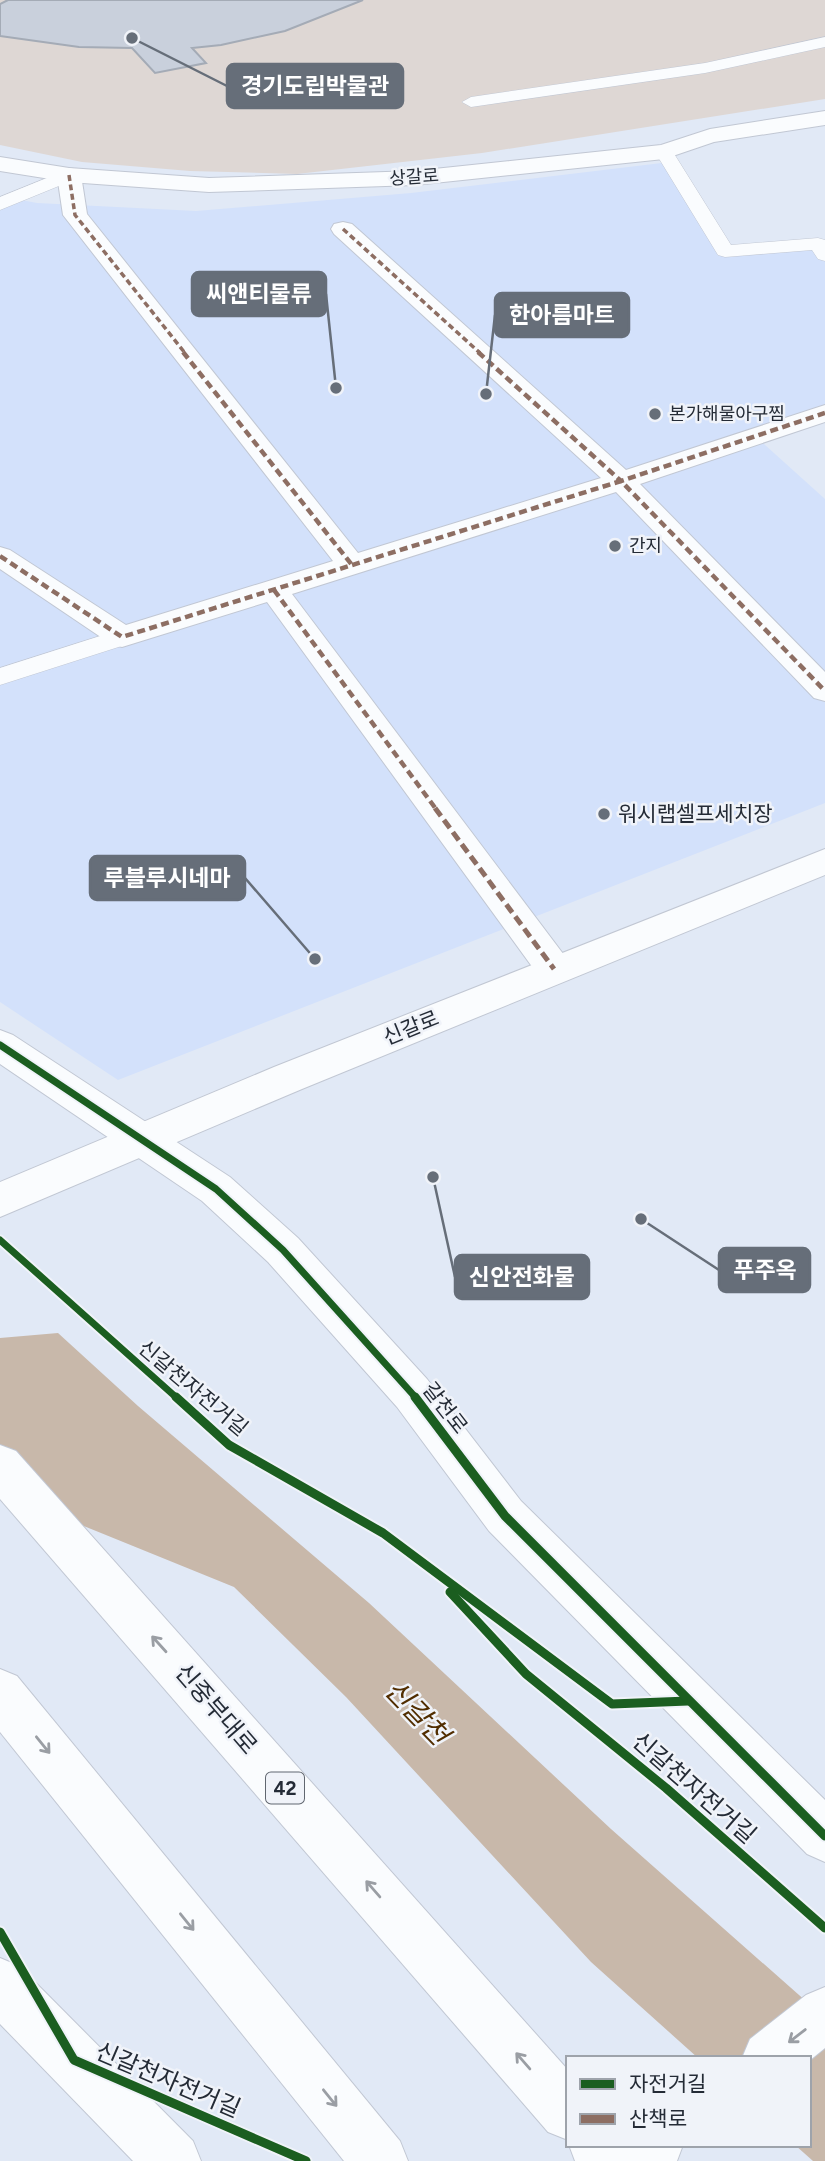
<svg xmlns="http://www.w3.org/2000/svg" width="825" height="2161" viewBox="0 0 825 2161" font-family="Figtree,'Noto Sans KR',sans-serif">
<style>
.built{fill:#d3e1fb}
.green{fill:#ded7d4}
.water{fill:#c8b8aa}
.building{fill:#c9d0dc;stroke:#a4abb6;stroke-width:2}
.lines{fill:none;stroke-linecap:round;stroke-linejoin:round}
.service-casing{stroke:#c1c7d3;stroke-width:1}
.minor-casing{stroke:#c1c7d3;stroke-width:2}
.tertiary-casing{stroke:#c1c7d3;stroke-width:2}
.secondary-casing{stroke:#c1c7d3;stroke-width:2}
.primary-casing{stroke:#c1c7d3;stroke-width:2}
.trunk-casing{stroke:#c1c7d3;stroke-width:2}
.service{fill:#fafcfe;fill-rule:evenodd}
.minor{fill:#fafcfe;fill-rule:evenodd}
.tertiary{fill:#fafcfe;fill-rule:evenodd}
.secondary{fill:#fafcfe;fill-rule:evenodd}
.primary{fill:#fafcfe;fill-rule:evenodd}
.trunk{fill:#fafcfe;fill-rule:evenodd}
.quiet-far2{stroke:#8d6e63;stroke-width:3.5;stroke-dasharray:6 3.5;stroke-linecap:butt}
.quiet-far1{stroke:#8d6e63;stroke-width:4.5;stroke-dasharray:8 4.5;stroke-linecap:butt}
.quiet{stroke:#8d6e63;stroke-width:5;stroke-dasharray:10 5;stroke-linecap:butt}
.cycleway-far1-casing{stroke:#f0f3f9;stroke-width:11}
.cycleway-casing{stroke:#f0f3f9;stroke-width:13}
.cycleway-far1{stroke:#1b5e20;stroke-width:7}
.cycleway{stroke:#1b5e20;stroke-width:9}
.oneway{stroke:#9a9ea4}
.poi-dot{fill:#666e79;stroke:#f0f3f9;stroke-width:2.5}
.labels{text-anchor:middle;stroke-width:5;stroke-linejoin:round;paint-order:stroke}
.far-street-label{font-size:18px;fill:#242b36;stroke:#f0f3f9}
.far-poi-label{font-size:18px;fill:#242b36;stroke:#f0f3f9;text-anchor:start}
.shield{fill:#f0f3f9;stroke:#616770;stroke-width:2}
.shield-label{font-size:19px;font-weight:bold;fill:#242b36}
.poi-label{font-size:21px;fill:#242b36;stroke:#f0f3f9;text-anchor:start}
.street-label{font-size:21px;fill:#242b36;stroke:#f0f3f9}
.near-street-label{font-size:24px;fill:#242b36;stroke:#f0f3f9}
.near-water-label{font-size:28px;font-style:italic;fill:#512d00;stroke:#f0f3f9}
.leader{fill:none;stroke:#666e79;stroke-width:2.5}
.callout-dot{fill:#666e79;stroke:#f0f3f9;stroke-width:2.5}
.callout{fill:#666e79;stroke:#666e79;stroke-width:2.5}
.callout-label{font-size:23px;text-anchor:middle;font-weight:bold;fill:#fff}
</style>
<rect width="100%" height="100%" fill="#e1e9f6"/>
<polygon class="built" points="670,162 725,251 818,244 825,255 825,413 755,436 825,499 825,803 118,1080 0,1002 0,196 37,203 196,211 411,193"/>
<polygon class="green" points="0,0 825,0 825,99 482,153 297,174 190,171 82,162 0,145"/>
<polygon class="water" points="58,1333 138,1406 369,1603 611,1829 825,2018 825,2161 813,2161 795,2145 809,2145 809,2058 698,2058 591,1962 346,1697 234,1587 0,1492 0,1338"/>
<polygon class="building" points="8,0 363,0 285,31 221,45 192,48 206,63 155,73 132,48 79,47 0,36 0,4"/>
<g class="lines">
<g class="service-casing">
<g id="service">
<polygon points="825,37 825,47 705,73 471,107 462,102 471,97 705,63"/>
<polygon points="664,146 673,152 731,245 818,238 825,240 825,261 818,259 812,250 725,257 718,255 655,152"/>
<polygon points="69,169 76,171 79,175 76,179 0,210 0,197"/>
<polygon points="122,629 131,631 135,637 131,643 0,685 0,668"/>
</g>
</g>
<g class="minor-casing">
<g id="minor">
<polygon points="69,168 77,170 81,175 87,214 358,553 601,478 334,234 331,229 334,224 343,222 352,224 626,470 825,405 825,422 640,484 825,672 825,701 814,698 616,492 292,594 567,959 572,969 567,979 554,983 541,979 267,602 122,647 111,644 0,569 0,547 10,550 126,625 333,561 63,215 57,175 61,170"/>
<polygon points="0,1030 13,1035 230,1177 298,1238 427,1379 521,1501 825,1800 825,1862 807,1854 489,1531 397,1407 268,1262 202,1201 0,1064"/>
<polygon points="0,1958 19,1966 193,2141 201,2161 133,2161 0,2024"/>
</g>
</g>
<g class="tertiary-casing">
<polygon id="tertiary" points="825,111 825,125 714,142 664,159 415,185 209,192 69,182 0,171 0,157 69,168 209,178 415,171 661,145 710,129"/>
</g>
<g class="secondary-casing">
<g id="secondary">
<polygon points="825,1987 825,2048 809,2061 809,2058 742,2058 750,2039 806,1995"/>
<polygon points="613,2145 683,2145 677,2161 607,2161"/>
</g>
</g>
<g class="primary-casing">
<polygon id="primary" points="825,849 825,875 302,1089 0,1217 0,1182 274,1067"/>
</g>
<g class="trunk-casing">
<g id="trunk">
<polygon points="0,1445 16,1451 568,2070 568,2140 548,2132 0,1499"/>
<polygon points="0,1669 17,1676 400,2141 408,2161 344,2161 0,1732"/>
<polygon points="569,2145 633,2145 639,2161 575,2161"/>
</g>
</g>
<use href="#service" class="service"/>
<use href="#minor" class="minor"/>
<use href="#tertiary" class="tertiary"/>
<use href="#secondary" class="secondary"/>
<use href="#primary" class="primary"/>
<use href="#trunk" class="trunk"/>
<g class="quiet-far2">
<polyline points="69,175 75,215 185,353"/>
<polyline points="343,229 480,353"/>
</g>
<g class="quiet-far1">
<polyline points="183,352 352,565"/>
<polyline points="478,352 621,481 825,413"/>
<polyline points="0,556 122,637 621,481 825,691"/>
<polyline points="274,590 436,809"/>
</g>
<polyline class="quiet" points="435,808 554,969"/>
<g class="cycleway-far1-casing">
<g id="cycleway-far1">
<polyline points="0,1045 216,1189 283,1250 417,1399"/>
<polyline points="0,1240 178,1399"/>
</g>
</g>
<g class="cycleway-casing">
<g id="cycleway">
<polyline points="176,1397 229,1445 383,1533 612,1704 688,1701"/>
<polyline points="415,1397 505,1516 825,1836"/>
<polyline points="450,1592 526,1674 666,1788 825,1928"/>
<polyline points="0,1932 74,2060 306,2161"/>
</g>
</g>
<use href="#cycleway-far1" class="cycleway-far1"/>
<use href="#cycleway" class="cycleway"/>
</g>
<defs><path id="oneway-shaft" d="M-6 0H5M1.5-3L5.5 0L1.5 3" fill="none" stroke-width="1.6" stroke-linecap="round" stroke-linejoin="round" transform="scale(1.75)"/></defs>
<g class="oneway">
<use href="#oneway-shaft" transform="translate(159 1644) rotate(-132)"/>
<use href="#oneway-shaft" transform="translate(43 1745) rotate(51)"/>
<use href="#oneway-shaft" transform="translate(373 1889) rotate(-131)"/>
<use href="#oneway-shaft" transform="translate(187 1922) rotate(51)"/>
<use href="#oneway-shaft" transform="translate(797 2036) rotate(142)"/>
<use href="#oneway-shaft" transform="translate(523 2061) rotate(-131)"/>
<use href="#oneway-shaft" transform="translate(330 2098) rotate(51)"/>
</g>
<g class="poi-dot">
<circle cx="655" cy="414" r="7"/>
<circle cx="615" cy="546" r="7"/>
<circle cx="604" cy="814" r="7"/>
</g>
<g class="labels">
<g class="far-street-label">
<text transform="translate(414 177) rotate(-4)" y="6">상갈로</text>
</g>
<g class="far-poi-label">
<text x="669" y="420">본가해물아구찜</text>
<text x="629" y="552">간지</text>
</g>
<rect class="shield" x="266" y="1772.5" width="38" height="31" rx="5"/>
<g class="shield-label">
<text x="285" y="1795">42</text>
</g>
<g class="poi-label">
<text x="618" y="821">워시랩셀프세치장</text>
</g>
<g class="street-label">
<text transform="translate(411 1028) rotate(-22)" y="7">신갈로</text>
<text transform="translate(193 1388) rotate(40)" y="7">신갈천자전거길</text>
<text transform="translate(445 1408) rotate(52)" y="7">갈천로</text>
</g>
<g class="near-street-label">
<text transform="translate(216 1709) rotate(49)" y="8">신중부대로</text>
<text transform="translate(694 1788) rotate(41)" y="8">신갈천자전거길</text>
<text transform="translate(168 2080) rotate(23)" y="8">신갈천자전거길</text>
</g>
<g class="near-water-label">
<text transform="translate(417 1712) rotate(46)" y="10">신갈천</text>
</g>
</g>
<path class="leader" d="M132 38L227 86M336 388L326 294M486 394L495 315M315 959L245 878M641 1219L719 1270M433 1177L455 1277"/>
<g class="callout-dot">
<circle cx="132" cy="38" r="7"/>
<circle cx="336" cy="388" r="7"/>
<circle cx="486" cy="394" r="7"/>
<circle cx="315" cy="959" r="7"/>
<circle cx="641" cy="1219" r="7"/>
<circle cx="433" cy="1177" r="7"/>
</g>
<g class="callout">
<rect x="227" y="64" width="176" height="44" rx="7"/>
<rect x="192" y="272" width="134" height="44" rx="7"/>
<rect x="495" y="293" width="134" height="44" rx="7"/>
<rect x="90" y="856" width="155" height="44" rx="7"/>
<rect x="719" y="1248" width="91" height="44" rx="7"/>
<rect x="455" y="1255" width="134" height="44" rx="7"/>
</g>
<g class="callout-label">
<text x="315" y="94">경기도립박물관</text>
<text x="259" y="302">씨앤티물류</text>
<text x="562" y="323">한아름마트</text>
<text x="167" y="886">루블루시네마</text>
<text x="765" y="1278">푸주옥</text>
<text x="522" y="1285">신안전화물</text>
</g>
<rect x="566" y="2056" width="245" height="91" fill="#f0f3f9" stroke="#9ea3ab" stroke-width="2"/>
<rect x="580" y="2079" width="35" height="10" fill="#1b5e20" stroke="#9ea3ab" stroke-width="2"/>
<text x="629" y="2091" font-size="21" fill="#242b36">자전거길</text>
<rect x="580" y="2114" width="35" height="10" fill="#8d6e63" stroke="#9ea3ab" stroke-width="2"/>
<text x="629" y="2126" font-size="21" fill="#242b36">산책로</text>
</svg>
